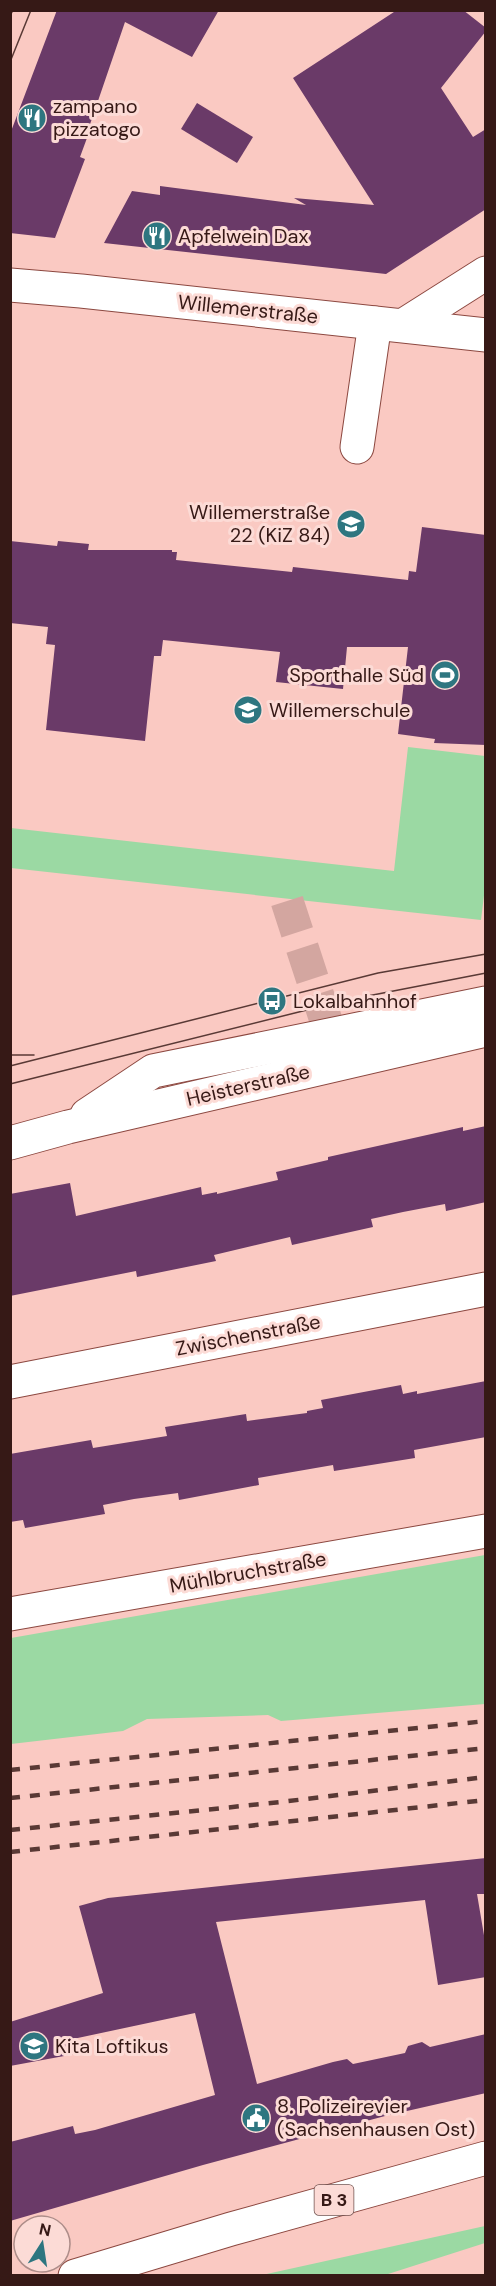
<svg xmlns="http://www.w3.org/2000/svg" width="496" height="2286" viewBox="0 0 496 2286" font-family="'DM Sans',sans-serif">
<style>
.green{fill:#9bd9a3}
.building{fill:#6a3a68}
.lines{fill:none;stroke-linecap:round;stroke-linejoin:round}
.minor-tunnel{stroke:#d3a6a0;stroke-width:33;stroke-dasharray:33 16;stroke-linecap:butt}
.minor-casing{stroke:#8c4840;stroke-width:35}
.major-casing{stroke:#8c4840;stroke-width:35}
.minor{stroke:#fff;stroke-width:33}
.major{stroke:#fff;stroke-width:33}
.tram{stroke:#593935;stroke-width:1.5}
.rail{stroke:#593935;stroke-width:4.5;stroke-dasharray:10 10;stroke-linecap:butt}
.labels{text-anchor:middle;stroke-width:6;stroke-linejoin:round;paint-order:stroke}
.shield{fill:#fcdbd6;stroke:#715350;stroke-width:1.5}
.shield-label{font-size:18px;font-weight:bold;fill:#361916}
.poi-label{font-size:20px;fill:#361916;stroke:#fcdbd6;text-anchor:start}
.street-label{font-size:20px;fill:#361916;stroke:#fcdbd6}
</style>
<rect width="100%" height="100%" fill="#fac9c2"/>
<g class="green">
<polygon points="408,747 485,756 486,879 481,920 11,868 11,828 394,871"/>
<polygon points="485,1555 485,1704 281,1721 268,1715 147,1719 123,1731 11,1744 11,1638"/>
<polygon points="485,2226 485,2243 385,2275 262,2275"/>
</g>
<g class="building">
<polygon points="57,10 219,10 192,57 125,22 86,136 87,138 80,157 85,159 55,238 10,233 10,134"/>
<polygon points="397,10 463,10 486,28 486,31 441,88 473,137 486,129 486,209 386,274 104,243 132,191 160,195 160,186 306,205 294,198 374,205 293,78"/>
<polygon points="197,103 253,137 237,163 181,129"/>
<polygon points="422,527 486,535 486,745 434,743 435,739 398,734 408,647 347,647 343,689 276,682 280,652 163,640 161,656 154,656 145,741 46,730 55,645 46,644 48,627 10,623 10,541 57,546 58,541 89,544 88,550 172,550 172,552 177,552 176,560 292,572 293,567 408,580 409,571 416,572"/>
<polygon points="486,1126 486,1202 446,1211 445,1204 403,1212 371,1219 373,1227 292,1245 290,1237 214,1255 216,1261 137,1277 136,1271 10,1296 10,1194 70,1183 76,1216 201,1187 202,1195 217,1192 217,1194 278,1180 276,1172 328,1160 328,1157 463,1127 463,1131"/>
<polygon points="486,1381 486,1437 414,1450 415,1458 334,1471 333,1465 258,1478 259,1485 179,1500 178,1493 134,1499 103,1505 105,1514 25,1528 23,1520 10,1522 10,1454 91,1440 93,1448 167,1436 165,1427 246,1414 247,1421 307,1413 307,1411 323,1408 321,1400 401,1385 403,1394 417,1391 417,1394"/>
<polygon points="486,1858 486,1894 477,1894 486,1947 486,1977 438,1985 425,1900 216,1922 257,2084 333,2062 347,2059 353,2064 405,2053 408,2046 422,2042 430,2047 486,2034 486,2093 385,2116 203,2165 10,2221 10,2142 73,2126 75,2134 95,2130 215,2095 195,2013 73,2039 75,2054 10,2066 10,2022 103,1993 79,1906 108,1898"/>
</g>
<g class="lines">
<polyline class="minor-tunnel" points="287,901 331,1036"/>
<g class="minor-casing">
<g id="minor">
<polyline points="10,285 81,291 486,335"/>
<polyline points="404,325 486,273"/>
<polyline points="357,447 375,323"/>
<polyline points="87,1115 153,1071 486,1003"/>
<polyline points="10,1143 68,1127 486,1030"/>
<polyline points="10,1382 486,1289"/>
<polyline points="10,1614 486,1531"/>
</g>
</g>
<g class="major-casing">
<polyline id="major" points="75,2276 231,2229 486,2158"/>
</g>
<use href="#minor" class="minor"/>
<use href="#major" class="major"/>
<g class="tram">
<polyline points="10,16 13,10"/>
<polyline points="10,62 31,10"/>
<polyline points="10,1055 34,1055"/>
<polyline points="10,1066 378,973 486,954"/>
<polyline points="10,1084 347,1000 486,973"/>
</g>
<g class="rail">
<polyline points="10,1770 486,1721"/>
<polyline points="10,1798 486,1748"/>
<polyline points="10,1830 281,1802 486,1777"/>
<polyline points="10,1852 486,1800"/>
</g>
</g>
<defs>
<g id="restaurant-disc" transform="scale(1.5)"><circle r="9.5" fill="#2e7680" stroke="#fcdbd6"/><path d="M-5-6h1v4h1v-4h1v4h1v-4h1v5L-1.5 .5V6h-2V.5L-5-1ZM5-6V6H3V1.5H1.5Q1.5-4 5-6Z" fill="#fff"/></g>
<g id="school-disc" transform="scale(1.5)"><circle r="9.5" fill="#2e7680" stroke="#fcdbd6"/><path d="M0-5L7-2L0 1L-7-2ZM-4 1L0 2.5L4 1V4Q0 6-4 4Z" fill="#fff"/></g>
<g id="stadium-disc" transform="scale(1.5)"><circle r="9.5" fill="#2e7680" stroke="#fcdbd6"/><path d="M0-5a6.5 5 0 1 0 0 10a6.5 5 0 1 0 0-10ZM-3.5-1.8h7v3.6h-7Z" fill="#fff"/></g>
<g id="bus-disc" transform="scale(1.5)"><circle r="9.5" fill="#2e7680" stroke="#fcdbd6"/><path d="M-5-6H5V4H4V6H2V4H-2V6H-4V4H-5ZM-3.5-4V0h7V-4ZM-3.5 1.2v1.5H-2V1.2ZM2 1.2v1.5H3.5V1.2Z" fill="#fff"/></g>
<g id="civic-disc" transform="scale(1.5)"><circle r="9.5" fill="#2e7680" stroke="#fcdbd6"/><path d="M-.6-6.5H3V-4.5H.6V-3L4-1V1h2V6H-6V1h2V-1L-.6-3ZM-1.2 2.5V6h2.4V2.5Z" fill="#fff"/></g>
</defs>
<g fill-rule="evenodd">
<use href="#restaurant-disc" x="32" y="118"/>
<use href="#restaurant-disc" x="157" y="236"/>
<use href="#school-disc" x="351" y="524"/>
<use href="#stadium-disc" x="445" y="675"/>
<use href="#school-disc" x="248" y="710"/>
<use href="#bus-disc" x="272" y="1001"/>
<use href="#school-disc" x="34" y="2046"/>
<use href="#civic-disc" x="256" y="2118"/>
</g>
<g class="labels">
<rect class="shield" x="314.5" y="2185" width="39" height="30" rx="4.5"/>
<g class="shield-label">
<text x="334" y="2206">B 3</text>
</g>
<g class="poi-label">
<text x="53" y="113">zampano<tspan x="53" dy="23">pizzatogo</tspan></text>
<text x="178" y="243">Apfelwein Dax</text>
<text x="330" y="519" text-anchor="end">Willemerstraße<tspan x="330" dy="23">22 (KiZ 84)</tspan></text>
<text x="424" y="682" text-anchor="end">Sporthalle Süd</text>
<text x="269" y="717">Willemerschule</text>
<text x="293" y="1008">Lokalbahnhof</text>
<text x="55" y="2053">Kita Loftikus</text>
<text x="277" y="2113">8. Polizeirevier<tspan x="277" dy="23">(Sachsenhausen Ost)</tspan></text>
</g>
<g class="street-label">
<text transform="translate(248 309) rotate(6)" y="7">Willemerstraße</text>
<text transform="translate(248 1085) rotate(-13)" y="7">Heisterstraße</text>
<text transform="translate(248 1335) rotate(-11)" y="7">Zwischenstraße</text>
<text transform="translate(248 1572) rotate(-10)" y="7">Mühlbruchstraße</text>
</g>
</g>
<rect width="496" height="2286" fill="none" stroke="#361916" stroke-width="24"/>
<g transform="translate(42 2244) rotate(12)"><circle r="28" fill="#fcdbd6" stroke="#ad8d89" stroke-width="1.5"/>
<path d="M0-4.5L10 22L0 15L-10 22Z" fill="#2e7680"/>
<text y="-9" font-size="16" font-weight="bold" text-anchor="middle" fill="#361916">N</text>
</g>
</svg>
